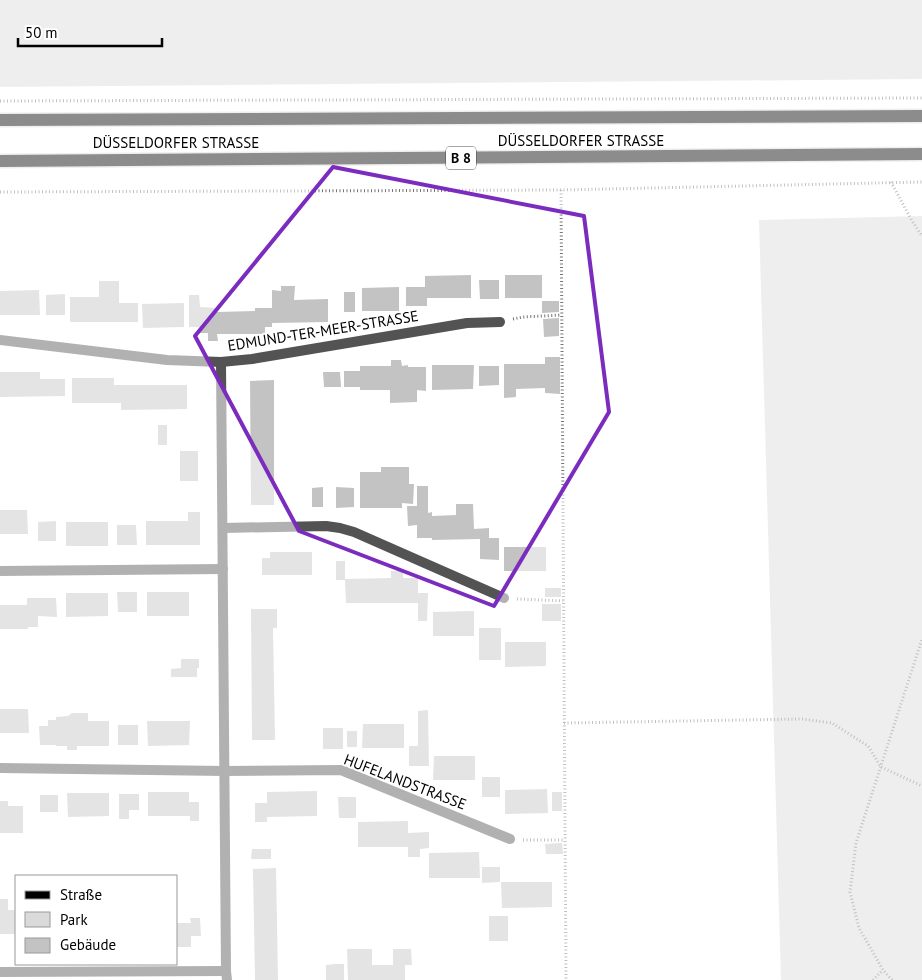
<svg xmlns="http://www.w3.org/2000/svg" width="922" height="980" viewBox="0 0 922 980" font-family="'PT Sans',sans-serif">
<style>
.green{fill:#dadada}
.building{fill:#c3c3c3}
.lines{fill:none;stroke-linecap:round;stroke-linejoin:round}
.primary-casing{stroke:#dbdbdb;stroke-width:15}
.path{stroke:#757575;stroke-width:3;stroke-dasharray:1 2.5;stroke-linecap:butt}
.minor{stroke:#535353;stroke-width:10}
.primary{stroke:#000;stroke-width:12}
.marked{fill:none;stroke:#7b2cbf;stroke-width:4;stroke-linejoin:round}
.labels{text-anchor:middle;stroke-width:4;stroke-linejoin:round;paint-order:stroke}
.shield{fill:#fff;stroke:#4c4c4c;stroke-width:1}
.shield-label{font-size:14px;font-weight:bold;fill:#000}
.street-label{font-size:15px;fill:#000;stroke:#fff}
</style>
<rect width="100%" height="100%" fill="#fff"/>
<g class="green">
<polygon points="0,0 922,0 922,79 0,87"/>
<polygon points="922,216 922,980 781,980 759,220"/>
</g>
<g class="building">
<polygon points="471,275 471,298 427,298 427,306 406,306 406,287 425,287 425,276"/>
<rect x="505" y="275" width="37" height="23"/>
<polygon points="479,280 499,280 499,299 480,299"/>
<polygon points="99,281 119,281 119,303 138,303 138,322 70,322 70,297 99,297"/>
<polygon points="281,286 295,286 294,300 328,299 328,322 272,323 272,327 265,327 265,334 217,334 218,341 208,341 208,333 200,333 200,327 189,327 189,295 199,295 200,307 217,308 217,312 255,311 255,308 272,308 272,290 281,291"/>
<polygon points="399,287 399,311 362,311 362,288"/>
<polygon points="39,290 40,315 0,315 0,291"/>
<rect x="344" y="292" width="11" height="20"/>
<polygon points="65,294 65,315 46,315 46,295"/>
<polygon points="542,301 559,301 559,312 542,313"/>
<polygon points="184,303 184,327 143,328 142,304"/>
<polygon points="559,318 559,336 544,337 543,319"/>
<polygon points="545,357 560,357 560,394 545,393 545,388 516,389 516,397 504,398 504,364 545,364"/>
<polygon points="391,360 401,360 402,366 408,365 408,367 426,367 426,391 417,390 417,402 390,403 390,390 360,390 360,387 344,387 344,371 360,371 360,366 391,366"/>
<polygon points="432,365 474,365 473,389 432,390"/>
<polygon points="479,366 499,366 499,385 479,386"/>
<polygon points="0,372 40,372 40,379 65,379 65,396 0,397"/>
<polygon points="323,372 340,372 341,387 324,387"/>
<polygon points="72,378 114,378 114,385 187,385 187,409 121,410 121,403 72,403"/>
<polygon points="274,380 274,505 251,505 250,381"/>
<rect x="158" y="425" width="9" height="20"/>
<rect x="180" y="451" width="18" height="30"/>
<polygon points="381,467 409,467 409,484 414,484 413,504 402,503 402,508 360,508 360,472 381,472"/>
<polygon points="417,486 428,486 428,513 432,512 432,516 456,515 456,504 473,504 474,529 489,528 489,538 499,538 499,560 480,559 480,539 432,540 432,538 417,538 417,525 408,526 407,506 417,506"/>
<polygon points="323,487 323,507 312,507 312,488"/>
<polygon points="336,487 354,488 354,507 336,508"/>
<polygon points="0,510 27,510 28,534 0,534"/>
<polygon points="188,512 200,512 200,545 146,545 146,521 188,521"/>
<polygon points="56,521 56,541 38,541 38,522"/>
<rect x="66" y="522" width="42" height="24"/>
<polygon points="117,525 136,525 137,545 117,545"/>
<rect x="504" y="547" width="42" height="24"/>
<polygon points="270,552 312,552 312,575 262,575 262,558 270,558"/>
<polygon points="336,561 345,561 345,579 391,578 391,571 403,571 403,578 418,578 418,593 428,593 427,621 418,621 418,603 346,603 345,580 336,580"/>
<rect x="545" y="588" width="16" height="9"/>
<polygon points="117,592 137,592 137,612 118,612"/>
<rect x="147" y="592" width="42" height="24"/>
<polygon points="66,593 108,593 108,616 66,617"/>
<polygon points="27,598 56,598 57,617 38,616 38,627 28,627 28,629 0,629 0,605 27,605"/>
<rect x="542" y="604" width="19" height="17"/>
<polygon points="251,609 277,609 277,628 273,628 275,740 252,740"/>
<polygon points="474,611 474,636 433,636 433,612"/>
<rect x="479" y="628" width="22" height="32"/>
<polygon points="505,642 546,642 546,666 505,667"/>
<polygon points="181,659 199,659 199,668 197,668 197,677 171,677 171,669 181,668"/>
<polygon points="0,709 28,709 29,733 0,733"/>
<polygon points="428,710 429,766 409,766 409,746 418,746 418,711"/>
<polygon points="72,713 88,713 88,721 109,721 109,746 77,746 77,750 67,750 67,746 56,746 56,745 40,745 39,726 48,726 48,720 56,720 56,717 68,716"/>
<polygon points="147,721 190,721 189,745 148,746"/>
<polygon points="363,724 404,724 404,748 362,748"/>
<rect x="118" y="725" width="20" height="20"/>
<rect x="323" y="728" width="20" height="21"/>
<rect x="347" y="731" width="10" height="16"/>
<polygon points="434,756 475,756 475,780 433,780"/>
<rect x="482" y="777" width="18" height="20"/>
<polygon points="547,789 548,813 505,814 505,790"/>
<polygon points="317,791 317,816 267,817 267,822 255,822 255,803 267,803 267,792"/>
<polygon points="148,792 189,792 189,802 199,802 199,821 190,821 190,816 148,816"/>
<rect x="552" y="792" width="10" height="19"/>
<polygon points="67,793 109,793 109,816 68,817"/>
<polygon points="119,794 139,794 139,810 129,810 129,819 119,819"/>
<rect x="40" y="795" width="18" height="17"/>
<polygon points="338,797 356,797 356,818 339,818"/>
<polygon points="0,801 8,801 8,806 23,806 23,833 0,833"/>
<polygon points="408,821 408,833 429,832 429,848 420,849 420,857 408,857 408,847 358,847 358,822"/>
<polygon points="562,843 563,854 546,854 545,844"/>
<polygon points="252,849 271,849 271,859 251,859"/>
<polygon points="479,852 480,878 429,878 429,853"/>
<polygon points="482,867 500,867 500,882 482,883"/>
<polygon points="276,868 278,980 255,980 253,869"/>
<polygon points="501,882 552,882 552,907 502,908"/>
<polygon points="0,899 8,899 8,910 16,910 16,934 0,934"/>
<rect x="489" y="916" width="19" height="25"/>
<polygon points="190,918 200,918 201,936 191,936 191,947 176,947 176,923 191,923"/>
<polygon points="347,949 372,949 372,965 393,965 393,949 411,949 412,965 405,965 405,980 348,980"/>
<polygon points="335,964 344,964 344,980 326,980 326,965"/>
</g>
<g class="lines">
<g class="primary-casing">
<g id="primary">
<polyline points="0,120 922,116"/>
<polyline points="0,161 922,154"/>
</g>
</g>
<g class="path">
<polyline points="0,101 922,98"/>
<polyline points="891,182 912,221 922,236"/>
<polyline points="561,190 566,980"/>
<polyline points="0,192 561,190 922,182"/>
<polyline points="513,319 523,317 561,315"/>
<polyline points="517,599 563,601"/>
<polyline points="564,723 802,719 832,723 868,746 881,767 922,786"/>
<polyline points="523,840 565,840"/>
<polyline points="873,980 883,970"/>
<polyline points="892,980 883,970 859,928 850,892 856,843 922,639"/>
</g>
<g class="minor">
<polyline points="0,340 167,360 221,362 252,359 467,323 500,322"/>
<polyline points="221,362 226,971 227,980"/>
<polyline points="223,528 326,526 340,528 354,532 504,598"/>
<polyline points="0,571 223,569"/>
<polyline points="0,768 225,771 341,770 510,839"/>
<polyline points="0,972 226,971"/>
</g>
<use href="#primary" class="primary"/>
</g>
<path d="M0 0H922V980H0ZM333,167L584,216L609,412L494,606L299,531L195,336Z" fill="#fff" fill-opacity=".55" fill-rule="evenodd"/>
<path class="marked" d="M333,167L584,216L609,412L494,606L299,531L195,336Z"/>
<g class="labels">
<rect class="shield" x="446" y="146.5" width="30" height="23" rx="4"/>
<g class="shield-label">
<text x="461" y="163">B 8</text>
</g>
<g class="street-label">
<text x="581" y="146">DÜSSELDORFER STRASSE</text>
<text x="176" y="148">DÜSSELDORFER STRASSE</text>
<text transform="translate(323 331) rotate(-9)" y="5">EDMUND-TER-MEER-STRASSE</text>
<text transform="translate(405 782) rotate(21)" y="5">HUFELANDSTRASSE</text>
</g>
</g>
<rect x="15" y="875" width="162" height="90" fill="#ffffff" stroke="#999999"/>
<rect x="25" y="891" width="25" height="8" fill="#000000" stroke="#999999"/>
<text x="60" y="900" font-size="15" fill="#000000">Straße</text>
<rect x="25" y="912" width="25" height="15" fill="#dadada" stroke="#999999"/>
<text x="60" y="925" font-size="15" fill="#000000">Park</text>
<rect x="25" y="938" width="25" height="15" fill="#c3c3c3" stroke="#999999"/>
<text x="60" y="950" font-size="15" fill="#000000">Gebäude</text>
<path d="M18 38v8h144v-8" fill="none" stroke="#000000" stroke-width="2.5"/>
<text x="25" y="38" font-size="15" fill="#000000" stroke="#ffffff" stroke-width="4" paint-order="stroke">50 m</text>
</svg>
